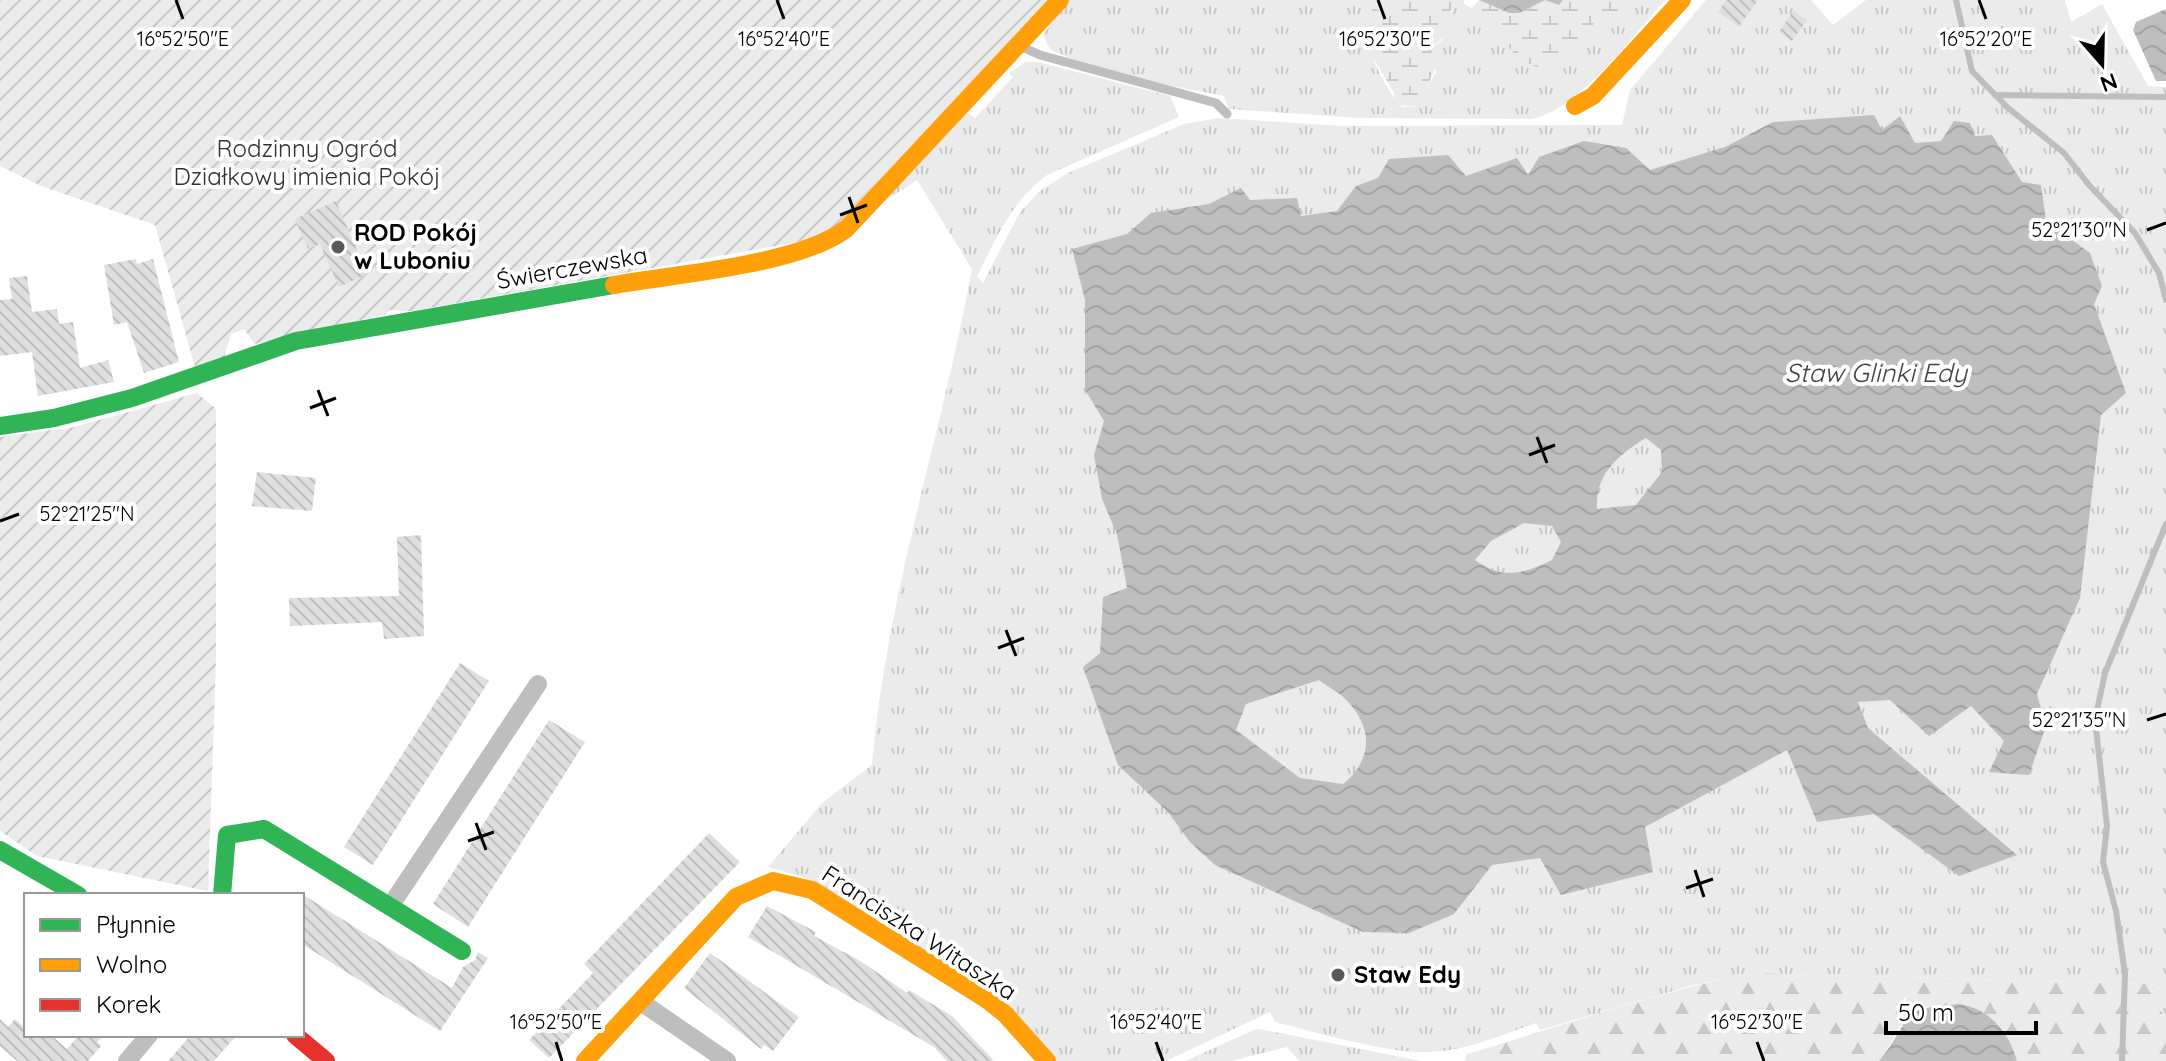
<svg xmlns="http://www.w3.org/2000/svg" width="2166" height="1061" viewBox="0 0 2166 1061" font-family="Quicksand,sans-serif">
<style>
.grass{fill:url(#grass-tufts)}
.forest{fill:url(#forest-firs)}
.wetland{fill:url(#wetland-marsh)}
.garden{fill:url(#garden-furrows)}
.water{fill:url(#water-waves);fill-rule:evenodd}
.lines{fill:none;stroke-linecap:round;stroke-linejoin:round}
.stream{stroke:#bebebe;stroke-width:6}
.building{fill:url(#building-back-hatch)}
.lane{stroke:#bebebe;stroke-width:9}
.street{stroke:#bebebe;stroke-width:18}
.fast{stroke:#30b455;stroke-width:18}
.slow{stroke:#ff9f0a;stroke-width:18}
.jam{stroke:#e5322d;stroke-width:18}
.ticks{fill:none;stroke:#000;stroke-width:3}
.poi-dot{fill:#595959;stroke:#fff;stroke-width:3}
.labels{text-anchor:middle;stroke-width:8;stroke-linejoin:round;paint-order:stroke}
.park-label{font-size:24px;fill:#323232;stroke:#fff}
.poi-label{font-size:24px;font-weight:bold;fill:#000;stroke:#fff;text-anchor:start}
.street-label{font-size:24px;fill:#000;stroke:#fff}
.water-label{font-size:26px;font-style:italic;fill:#434343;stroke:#fff}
.ticks-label{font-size:20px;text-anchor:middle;fill:#000;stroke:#fff;stroke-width:8;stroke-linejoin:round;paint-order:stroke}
</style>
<defs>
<pattern id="grass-tufts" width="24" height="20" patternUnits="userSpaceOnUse" patternTransform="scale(2)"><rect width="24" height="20" fill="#ebebeb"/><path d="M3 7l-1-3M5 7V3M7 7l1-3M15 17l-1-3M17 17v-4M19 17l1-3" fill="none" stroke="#c8c8c8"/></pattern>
<pattern id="forest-firs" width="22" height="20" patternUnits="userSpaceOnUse" patternTransform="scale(2)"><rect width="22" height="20" fill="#ebebeb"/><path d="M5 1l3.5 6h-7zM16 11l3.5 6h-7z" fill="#c8c8c8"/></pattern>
<pattern id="wetland-marsh" width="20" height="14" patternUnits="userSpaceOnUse" patternTransform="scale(2)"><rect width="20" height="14" fill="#ebebeb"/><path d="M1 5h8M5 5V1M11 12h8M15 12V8" fill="none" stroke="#c8c8c8"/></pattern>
<pattern id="garden-furrows" width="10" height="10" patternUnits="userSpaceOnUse" patternTransform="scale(2)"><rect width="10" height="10" fill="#ebebeb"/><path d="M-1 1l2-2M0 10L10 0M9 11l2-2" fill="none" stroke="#c8c8c8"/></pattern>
<pattern id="water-waves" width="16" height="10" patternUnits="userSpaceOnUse" patternTransform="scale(2)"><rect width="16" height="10" fill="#bebebe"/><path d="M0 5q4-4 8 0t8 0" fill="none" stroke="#a2a2a2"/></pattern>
<pattern id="building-back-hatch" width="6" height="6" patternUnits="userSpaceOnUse" patternTransform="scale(2)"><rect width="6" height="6" fill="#dfdfdf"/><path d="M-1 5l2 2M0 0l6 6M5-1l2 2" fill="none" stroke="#bebebe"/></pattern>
</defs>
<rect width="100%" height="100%" fill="#fff"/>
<g class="grass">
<path d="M1068,0H1376C1374,8 1368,16 1367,23C1365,50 1385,89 1402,107H1420L1432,99L1428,84L1436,73L1431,50C1434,46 1438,44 1441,41C1451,27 1443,9 1464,4L1480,13L1525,62L1584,40L1595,21L1634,0H1665C1633,35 1578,111 1531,119L1360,118L1229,109L1224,96C1176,87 1091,72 1050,49L1043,35Z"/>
<path d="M1706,0H1811L1833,25L1866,0H2065L2071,22L2102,4L2148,86L2166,87V1022L2150,984L1750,973L1690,986L1540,1030L1536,1023C1502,1035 1464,1052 1428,1052C1390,1054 1315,1032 1275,1022L1270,1012L1166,1061H1056L803,877L768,867L822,803L872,765C886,597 942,434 972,269L917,180L877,206L967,112L975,118L1013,77L1009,73L1026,62H1038L1170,96L1179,117L1047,175C1013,200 996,238 977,276L983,283L1020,212L1041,190L1068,173L1184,124L1219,118L1342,126L1622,125L1630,90Z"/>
<polygon points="1256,1029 1265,1030 1421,1061 1299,1061 1287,1047 1231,1061 1185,1061"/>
</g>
<path class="forest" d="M1750,973L2150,984L2166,1022V1061H2017C2007,1025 1984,1003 1946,1005C1930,1006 1918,1006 1906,1019C1896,1031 1889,1048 1879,1061H1464L1467,1054C1561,1026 1654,993 1750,973Z"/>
<g class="wetland">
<polygon points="1376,0 1464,0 1464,4 1451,10 1445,35 1431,49 1436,67 1428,84 1432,99 1420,107 1396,105 1394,93 1371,54 1372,45 1364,29"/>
<path d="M1479,0L1509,13L1545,0H1634L1618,13L1595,21C1584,42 1568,64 1543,68C1510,64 1498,25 1472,8Z"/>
</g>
<g class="garden">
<polygon points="0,0 1049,0 825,237 412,311 389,310 384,315 255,344 244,329 231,334 224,358 195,367 155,225 41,186 0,166"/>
<polygon points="197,393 216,409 216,659 208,891 37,856 0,831 0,437 74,427"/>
</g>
<g class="water">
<polygon points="1479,0 1563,0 1559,5 1545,0 1519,13 1509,13"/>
<polygon points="2166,9 2166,81 2156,81 2133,30 2136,22"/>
<path d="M1874,115L1882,130L1900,116L1915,143L1941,141L1954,121L1970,123L1975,136L1992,135L2022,182L2041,185L2046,221L2090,253L2102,286L2094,304L2126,393L2101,415L2080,598L2037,694L2046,726L2029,775L1989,772L2004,741L1971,706L1929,736L1890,700L1858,702L1868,728L2017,855L1959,876L1874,814L1817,822L1787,750L1645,827L1653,872L1561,895L1540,858L1492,865L1454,914L1409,933L1363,932L1215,865L1190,842L1168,812L1118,765L1083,667L1100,653L1103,597L1127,588L1117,534L1102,499L1094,455L1104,421L1085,390V300L1072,249L1127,234L1151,213L1209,204L1241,188L1250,200L1297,198L1301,216L1337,211L1356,186L1378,178L1389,159L1448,155L1466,176L1517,158L1528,175L1539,157L1584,141L1626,148L1650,170L1725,147L1773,122ZM1646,438L1661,450L1662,472L1636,505L1597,509C1595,474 1618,455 1646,438ZM1524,523L1552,526L1561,542L1552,560C1523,574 1502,580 1475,560L1491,541ZM1319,680C1328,687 1342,694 1349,703C1374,730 1371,762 1343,784L1300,778L1236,730L1246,704Z"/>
<path d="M1960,1004C1991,1010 2009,1032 2017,1061H1879C1917,1014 1893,1009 1960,1004Z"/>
</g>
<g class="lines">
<g class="stream">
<polyline points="1956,0 1972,71 2007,107 2064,153 2089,185 2135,233 2159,273 2166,300"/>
<polyline points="1995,95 2166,97"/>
<polyline points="2122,1061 2125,974 2116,911 2103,862 2107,826 2095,720 2105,673 2166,524"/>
</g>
</g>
<g class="building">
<polygon points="1726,0 1758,0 1739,27 1718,12"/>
<polygon points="1793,11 1807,20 1792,41 1779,32"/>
<polygon points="336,201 367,274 339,287 320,244 308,249 295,219"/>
<polygon points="136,259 137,264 153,259 179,362 144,373 127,322 114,325 104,265"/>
<polygon points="27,276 32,312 57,309 59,324 73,322 80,368 108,360 114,382 38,396 32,352 0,356 0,300 12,299 9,278"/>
<polygon points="257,472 316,478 312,511 252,506"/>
<polygon points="421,535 424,636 384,639 382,622 290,626 289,598 399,596 397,537"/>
<polygon points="460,663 489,681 373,865 344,847"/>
<polygon points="549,720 585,742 468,927 433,904"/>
<polygon points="709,833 740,862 549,1058 529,1040 593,973 584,964"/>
<polygon points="302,894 452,988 463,967 475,960 478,952 488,958 440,1031 302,944"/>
<polygon points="767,906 816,932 814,936 862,962 907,993 909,990 952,1016 994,1061 947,1061 934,1047 748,937"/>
<polygon points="710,953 799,1017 773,1051 764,1045 761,1049 684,988"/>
<polygon points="0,1019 8,1027 15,1019 26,1029 26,1035 51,1035 67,1049 79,1035 104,1035 97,1042 101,1046 88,1061 17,1061 0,1046"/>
<polygon points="191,1035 237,1035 214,1061 168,1061"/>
</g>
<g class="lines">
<polyline class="lane" points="1020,46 1040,55 1216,103 1227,114"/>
<g class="street">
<polyline points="391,905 538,684"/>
<polyline points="641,1002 727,1061"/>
<polyline points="127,1061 149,1035"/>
</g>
<g class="fast">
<polyline points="0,426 54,418 132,398 296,341 614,285"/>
<polyline points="0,850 78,895"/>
<polyline points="222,895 227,835 264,829 462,951"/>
</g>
<g class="slow">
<polyline points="1575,106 1593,96 1682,0"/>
<path d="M614,285C676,274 799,265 846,229L1060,0"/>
<polyline points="585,1061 736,897 773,881 812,890 986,999 1005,1014 1047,1061"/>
</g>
<polyline class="jam" points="295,1035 326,1061"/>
</g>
<path class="ticks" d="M176,0L183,19M777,0L784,19M1378,0L1385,19M1979,0L1986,19M849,197L858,223M840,215L867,205M2147,230L2166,223M318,390L328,416M310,408L336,398M1537,437L1547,463M1529,455L1555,445M0,521L19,514M1006,630L1016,656M998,648L1024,638M2147,720L2166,714M476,823L486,850M468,841L494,832M1695,870L1704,897M1686,888L1713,879M556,1042L562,1061M1156,1042L1163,1061M1757,1042L1764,1061"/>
<g class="poi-dot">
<circle cx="338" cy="247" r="8"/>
<circle cx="1338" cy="975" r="8"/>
</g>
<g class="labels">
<g class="park-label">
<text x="307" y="157">Rodzinny Ogród<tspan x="307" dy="28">Działkowy imienia Pokój</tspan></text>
</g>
<g class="poi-label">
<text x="354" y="241">ROD Pokój<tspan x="354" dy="28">w Luboniu</tspan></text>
<text x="1354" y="983">Staw Edy</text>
</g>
<g class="street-label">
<text transform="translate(572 268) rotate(-10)" y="8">Świerczewska</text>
<text transform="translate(919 933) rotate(33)" y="8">Franciszka Witaszka</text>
</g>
<g class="water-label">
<text x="1876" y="382">Staw Glinki Edy</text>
</g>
</g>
<g class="ticks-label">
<text x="784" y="46">16°52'40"E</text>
<text x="183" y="46">16°52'50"E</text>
<text x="1385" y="46">16°52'30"E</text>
<text x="1986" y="46">16°52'20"E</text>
<text x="2079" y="237">52°21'30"N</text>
<text x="87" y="521">52°21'25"N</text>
<text x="2079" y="727">52°21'35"N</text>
<text x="556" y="1029">16°52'50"E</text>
<text x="1156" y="1029">16°52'40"E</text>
<text x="1757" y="1029">16°52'30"E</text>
</g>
<rect x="24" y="893" width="280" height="144" fill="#ffffff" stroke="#999999" stroke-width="2"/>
<rect x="40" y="919" width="40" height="12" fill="#30b455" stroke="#999999" stroke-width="2"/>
<text x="96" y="933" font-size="24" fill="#000000">Płynnie</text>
<rect x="40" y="959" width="40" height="12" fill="#ff9f0a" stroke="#999999" stroke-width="2"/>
<text x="96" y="973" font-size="24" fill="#000000">Wolno</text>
<rect x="40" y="999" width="40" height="12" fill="#e5322d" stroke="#999999" stroke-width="2"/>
<text x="96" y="1013" font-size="24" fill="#000000">Korek</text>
<g transform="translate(2102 64) rotate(160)" stroke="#ffffff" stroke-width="6" paint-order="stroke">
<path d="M0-6L14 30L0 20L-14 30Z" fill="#000000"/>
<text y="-12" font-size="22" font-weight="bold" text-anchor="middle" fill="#000000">N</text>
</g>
<path d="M1886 1021v12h150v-12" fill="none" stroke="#000000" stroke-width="4"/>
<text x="1898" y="1021" font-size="24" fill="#000000" stroke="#ffffff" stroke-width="6" paint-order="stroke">50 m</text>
</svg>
